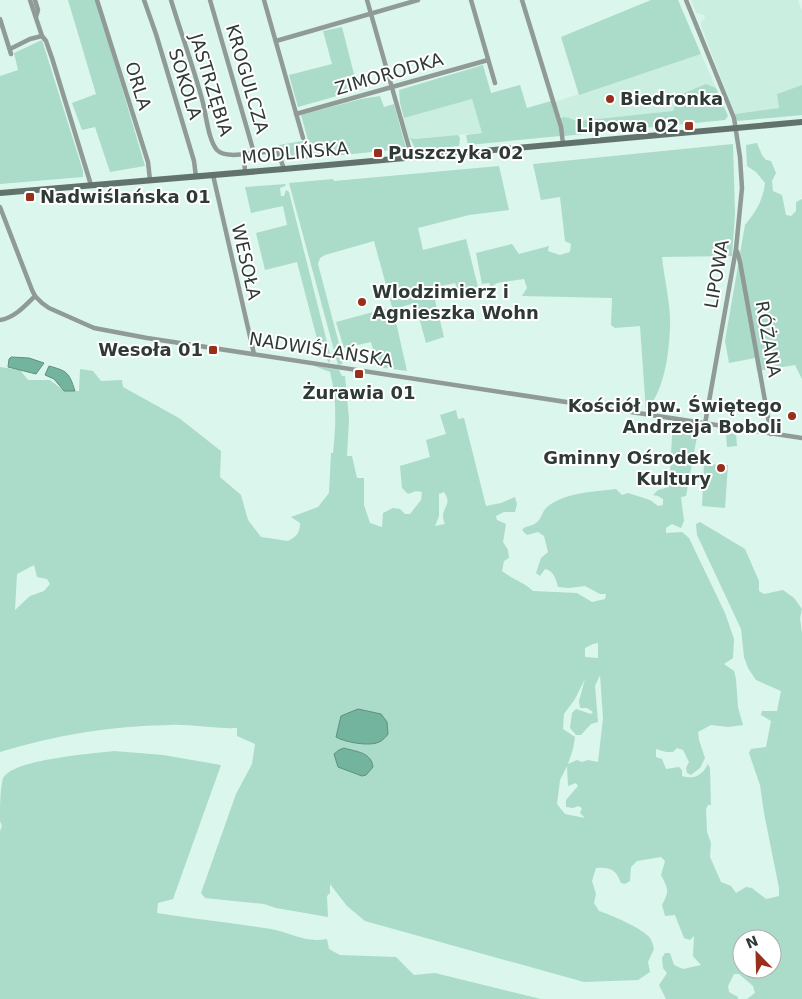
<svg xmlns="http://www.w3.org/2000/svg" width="802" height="999" viewBox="0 0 802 999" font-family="'DejaVu Sans',sans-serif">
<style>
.built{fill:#caeee0}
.green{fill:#abdbc9;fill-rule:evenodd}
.water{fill:#73b49e;stroke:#5f8f7f}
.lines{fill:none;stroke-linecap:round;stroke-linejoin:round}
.street{stroke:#909a96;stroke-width:4.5}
.secondary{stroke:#62726c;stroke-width:6}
.poi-dot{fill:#982f1b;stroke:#fff;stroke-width:2}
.labels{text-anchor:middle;stroke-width:4;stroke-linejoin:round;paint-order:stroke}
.street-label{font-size:18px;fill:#2f3a36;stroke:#fff}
.poi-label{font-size:18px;font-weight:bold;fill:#2f3a36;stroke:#fff;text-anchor:start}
</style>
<rect width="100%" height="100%" fill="#dbf6ec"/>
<g class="built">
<polygon points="691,0 798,0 802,11 802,85 777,94 779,108 735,114 701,26 701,22 705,18 704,15 696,13"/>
<polygon points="701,54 716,88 706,84 674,111 578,121 571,120 567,117 560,120 555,102"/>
<polygon points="472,99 482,133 409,139 403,118"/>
</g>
<g class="green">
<polygon points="68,0 96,0 145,166 110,172 95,127 82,130 72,103 96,94"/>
<polygon points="651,0 678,0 701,54 579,95 561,37"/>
<polygon points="342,27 358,90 298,107 289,75 332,64 323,31"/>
<polygon points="42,40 83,171 83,177 0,184 0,76 18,70 14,53"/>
<polygon points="483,65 491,93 520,85 527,108 551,101 559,128 560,136 468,145 466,135 482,133 472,99 404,118 400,103 399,90"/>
<path d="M706,84L716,88L728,116L725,120L564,136L560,120L563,117C569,117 572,120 578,121L673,111L680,95Z"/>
<polygon points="802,85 802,115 737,121 735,114 779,108 777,94"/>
<polygon points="380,96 384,107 394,104 406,148 399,152 391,150 285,161 279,145 308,140 301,115 361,99"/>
<polygon points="458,135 460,138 459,146 416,150 410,138 414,139"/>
<path d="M757,143L762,155L766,160L771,161L776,173L772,181L773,191L782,195L786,215L791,216L796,211V202L802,199V379L795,365L757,371L755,358L729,363L725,341L745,225C756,212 763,200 765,183L756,172L747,166L746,145Z"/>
<path d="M733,144L735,214L732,256L662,257C664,278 671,305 670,326C669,354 665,389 646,411L640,326L615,328L611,325L612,298L522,296L527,288L524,279L497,283L491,287L489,283L482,284L476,253L512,244L519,254L549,246L548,251L560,255L570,252L571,244L565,241L560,197L541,200L533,164Z"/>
<polygon points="499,166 509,210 469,215 418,228 423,250 466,239 478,287 458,291 455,283 432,288 444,337 426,343 415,303 393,309 407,371 378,367 371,342 344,348 336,322 392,307 374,241 325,255 320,258 318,264 343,359 342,364 338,365 289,183 333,179 334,181"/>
<polygon points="286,184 285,186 280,188 281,196 284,196 286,190 289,192 331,358 329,363 326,358 322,358 297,262 265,270 256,233 287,225 283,206 251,213 245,187"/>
<path d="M312,365L339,370L342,376H345L349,419L347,456H352L357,478H364V505L370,523L382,527L383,513L393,508L400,509L405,514H410L421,500L422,492L416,491L408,494L402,488L400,466L430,457L426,440L446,434L440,415L456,410L458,419L464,418L486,506L501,503L515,497L517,504L515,512H504L496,516L497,520L506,524L503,542L508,550L509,558L504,561L502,571C512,579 524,582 533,591L577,593L592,602L605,599L606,594H600L585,586L569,588L558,587C556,579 554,571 545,569L540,576L536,573L541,558L548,552L544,536L538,532L527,535L522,530C526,525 531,527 536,523C542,519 542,511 547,507C566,492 593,492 616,489L622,495L628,493L650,500L658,506L663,505V499L658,496L653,495L658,490L669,487L673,421L699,426L686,496L681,497L684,521L681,528L672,524L666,528V533L682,532L689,538L725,613L734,639L733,658L724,664L734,671L736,679L738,707L743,725L728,727L711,725L698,732L699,740L705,758L700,768L691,775L687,773L686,768L689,762L683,750L677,748L673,752H666L656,749V757L662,759L666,769L679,767L682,770V776C695,780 702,775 708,764L710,768L711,805H708L706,809L707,832L711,843L710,857L721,882L731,886L736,893L746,887L752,888L766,899L779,896V888L764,813L760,785L749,753L751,749L766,747L771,721L761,715L762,711H777L781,691L756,680L748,668L744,657L741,629L697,535L696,524L700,522L745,549L759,581V591L764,594L783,590L794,598L802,609L800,618L802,633V999H747L755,993L753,986L739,974H734L728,986L729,992L738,997V999H666L659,985L667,973L663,968L662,958L665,953H670L674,965L683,969L701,965L693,956L694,936L690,940L684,938L675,915L665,916L662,905C670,890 668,889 661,875L665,861L661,857L637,861L631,867L630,881L625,884L621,883C616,870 611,867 596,868L592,881L596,894L594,903L599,911C609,914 644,929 650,938C652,941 653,945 654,949L648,962L650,972L638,980L584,982L365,921L347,906L330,884V893L327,896L328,917L276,908L264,904L205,898L201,893L236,794L252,764L255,744L237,736V728C214,729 192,724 169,725C110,726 56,735 0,752V367L20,370L28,380H50L64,391H79L80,369L93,371L101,381L122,380L123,387L179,418L221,451L220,477L241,495L248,520L261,537L288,541C297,536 300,533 300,523L291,517L318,507L329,493L331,453H333C336,425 337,399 330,372ZM444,492C452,504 444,505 443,516C443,519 444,522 445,524L435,526L439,516V494ZM34,565L37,577L47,579L50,584L44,591L30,596L15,610L17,574ZM598,643V658L585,657V648L593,644ZM600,675L603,718L598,762L588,760L582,762L577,760L568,764L573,749L575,737L563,729L564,714L575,699L585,679L579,701L580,708H587L593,712L591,714L576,709L572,713L570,728L576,735H581L591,724L598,722L595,686ZM567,766L568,786L576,783L578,786L566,800V807L573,808L578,806L582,808L580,813L585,818L565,814L557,804L560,780ZM742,939H772V969H742Z"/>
<polygon points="736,433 737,446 727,447 726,434"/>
<polygon points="704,464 728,465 725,508 702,506"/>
<path d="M114,751L163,755L221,765L173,899L158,903L157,913C195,919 233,923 271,929C292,933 305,943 327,939L329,949L340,955L396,957L414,975L435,973L541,999H0V831L2,826L0,821C0,809 0,789 3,778C14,759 91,754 114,751Z"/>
</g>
<g class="water">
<polygon points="11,357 29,358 44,363 36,374 8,367 9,359"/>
<path d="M49,366C67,371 69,372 75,391H64L54,379L45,375Z"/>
<path d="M358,709L381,714L387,722L388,734C386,737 382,741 379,742C370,747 344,742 336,737L341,716Z"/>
<path d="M344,748C357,752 371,752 373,767L366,775L362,776L338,767L334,754L339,750Z"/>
</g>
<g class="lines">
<g class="street">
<polyline points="30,0 42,36 46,41 52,58 91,185"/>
<polyline points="35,0 38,10 36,17"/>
<polyline points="97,0 148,162 150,180"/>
<polyline points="144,0 156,34 194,161 196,177"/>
<path d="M171,0C181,33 193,66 202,99C206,113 208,140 217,150C225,158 244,154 254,153"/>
<polyline points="210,0 254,153 276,151 278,152 284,169"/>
<polyline points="264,0 303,138"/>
<polyline points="367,0 412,158"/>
<polyline points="471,0 495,83"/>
<polyline points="522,0 561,127 563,144"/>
<polyline points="686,0 734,118 740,157 742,188 736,249 705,424"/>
<polyline points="0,19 11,54"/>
<polyline points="276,41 418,0"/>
<polyline points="10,49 30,39 42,36"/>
<polyline points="296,114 488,60"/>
<polyline points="244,154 245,173"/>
<polyline points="213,175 254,354"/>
<polyline points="0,207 32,290 35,296 42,303 49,308 94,328 147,338 802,438"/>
<polyline points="737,251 740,262 771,434"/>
<path d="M0,320C14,318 25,306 35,296"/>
</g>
<polyline class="secondary" points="0,193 284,169 802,122"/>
</g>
<g class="poi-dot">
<circle cx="610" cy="99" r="5"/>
<rect x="684" y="121" width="10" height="10" rx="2.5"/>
<rect x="373" y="148" width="10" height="10" rx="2.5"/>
<rect x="25" y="192" width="10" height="10" rx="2.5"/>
<circle cx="362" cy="302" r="5"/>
<rect x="208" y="345" width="10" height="10" rx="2.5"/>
<rect x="354" y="369" width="10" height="10" rx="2.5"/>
<circle cx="792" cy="416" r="5"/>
<circle cx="721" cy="468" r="5"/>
</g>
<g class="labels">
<g class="street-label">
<text transform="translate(389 74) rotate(-16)" y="6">ZIMORODKA</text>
<text transform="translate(247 79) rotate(74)" y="6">KROGULCZA</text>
<text transform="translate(185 84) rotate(73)" y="6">SOKOLA</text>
<text transform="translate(211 85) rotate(73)" y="6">JASTRZĘBIA</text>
<text transform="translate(138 86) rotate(73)" y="6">ORLA</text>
<text transform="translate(295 153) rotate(-5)" y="6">MODLIŃSKA</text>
<text transform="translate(246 262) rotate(77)" y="6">WESOŁA</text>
<text transform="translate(717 274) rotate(-80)" y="6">LIPOWA</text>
<text transform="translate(768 339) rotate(80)" y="6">RÓŻANA</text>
<text transform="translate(321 350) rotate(9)" y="6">NADWIŚLAŃSKA</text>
</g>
<g class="poi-label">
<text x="620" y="105">Biedronka</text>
<text x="679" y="132" text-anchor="end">Lipowa 02</text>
<text x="388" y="159">Puszczyka 02</text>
<text x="40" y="203">Nadwiślańska 01</text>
<text x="372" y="298">Wlodzimierz i<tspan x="372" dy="21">Agnieszka Wohn</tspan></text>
<text x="203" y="356" text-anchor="end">Wesoła 01</text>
<text x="359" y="399" text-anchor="middle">Żurawia 01</text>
<text x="782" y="412" text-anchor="end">Kościół pw. Świętego<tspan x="782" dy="21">Andrzeja Boboli</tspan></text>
<text x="711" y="464" text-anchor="end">Gminny Ośrodek<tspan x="711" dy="21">Kultury</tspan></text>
</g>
</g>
<g transform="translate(757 954) rotate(337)"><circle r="24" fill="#ffffff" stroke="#acb0af"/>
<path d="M0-4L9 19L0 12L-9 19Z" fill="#982f1b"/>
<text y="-8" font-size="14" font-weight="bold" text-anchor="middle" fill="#2f3a36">N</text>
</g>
</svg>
